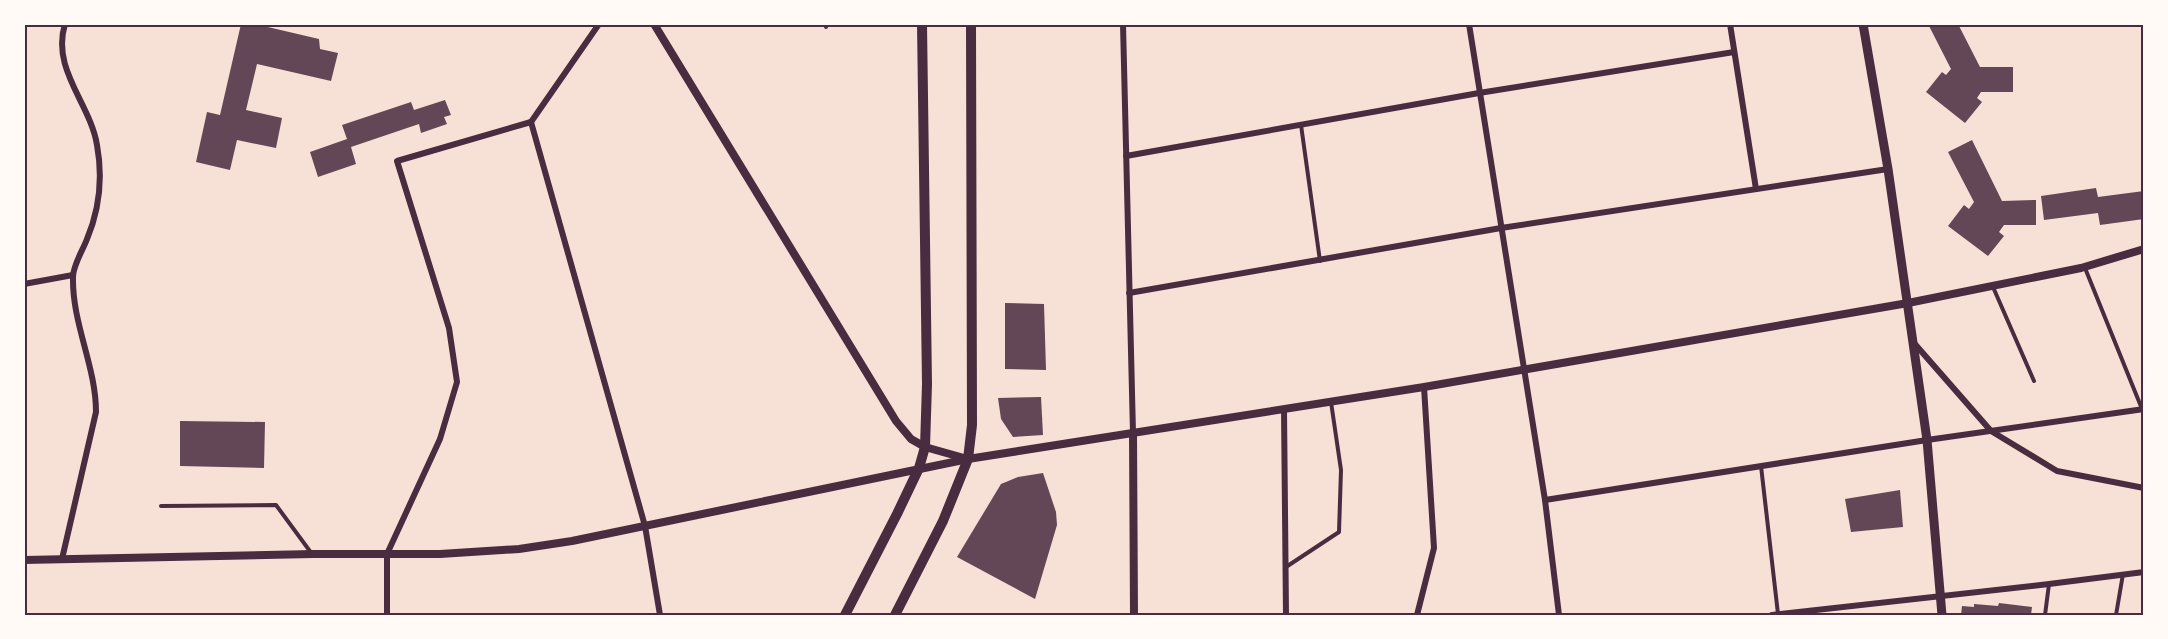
<svg xmlns="http://www.w3.org/2000/svg" width="2168" height="639" viewBox="0 0 2168 639" font-family="'Exo 2',sans-serif">
<style>
.building{fill:#644757}
.lines{fill:none;stroke-linecap:round;stroke-linejoin:round}
.service{stroke:#4a2c40;stroke-width:4}
.minor{stroke:#4a2c40;stroke-width:6}
.tertiary{stroke:#4a2c40;stroke-width:8}
.secondary{stroke:#4a2c40;stroke-width:9}
.primary{stroke:#4a2c40;stroke-width:10}
.neatline{fill:none;stroke:#4a2c40;stroke-width:2}
</style>
<rect width="100%" height="100%" fill="#f7e1d7"/>
<g class="building">
<polygon points="241,24 255,24 319,39 320,49 338,53 331,81 257,64 246,110 282,118 276,148 237,140 230,170 196,162 207,112 220,115"/>
<polygon points="1928,24 1958,24 1980,67 2013,67 2013,92 1981,92 1977,98 1982,102 1965,123 1926,92 1942,72 1946,75 1951,69"/>
<polygon points="445,100 451,115 444,117 447,124 421,133 419,124 351,147 356,164 318,177 310,152 347,139 342,125 411,102 414,110"/>
<polygon points="1972,140 2002,201 2036,200 2036,225 2004,225 1999,232 2004,236 1988,256 1948,226 1964,205 1969,209 1974,202 1948,152"/>
<polygon points="2096,188 2098,197 2144,191 2144,219 2100,225 2098,213 2044,220 2041,196"/>
<polygon points="1005,303 1044,304 1046,370 1005,369"/>
<polygon points="1041,397 1043,435 1013,437 1001,419 998,398"/>
<polygon points="180,421 265,422 264,468 180,466"/>
<polygon points="1043,473 1056,512 1057,525 1035,599 957,557 1001,484 1018,477"/>
<polygon points="1900,490 1903,527 1851,532 1845,499"/>
<polygon points="1999,603 2032,607 2031,615 1961,615 1962,606 1974,607 1974,604 1998,606"/>
</g>
<g class="lines">
<g class="service">
<polyline points="826,24 826,27"/>
<polyline points="1301,125 1320,261"/>
<polyline points="2085,268 2142,409"/>
<polyline points="1993,287 2034,381"/>
<polyline points="1761,466 1778,614"/>
<polyline points="161,506 276,505 312,554"/>
<polyline points="1286,567 1339,532 1341,470 1331,402"/>
<polyline points="2045,615 2049,584"/>
<polyline points="2116,615 2123,574"/>
</g>
<g class="minor">
<polyline points="1123,24 1133,433"/>
<polyline points="1469,24 1545,500 1559,615"/>
<polyline points="1730,24 1756,189"/>
<polyline points="531,122 645,526 660,615"/>
<polyline points="531,122 599,24"/>
<polyline points="1126,156 1479,93 1734,52"/>
<polyline points="24,284 73,275"/>
<polyline points="1129,293 1501,228 1888,169"/>
<polyline points="1914,343 1991,431 2057,471 2144,488"/>
<polyline points="1284,409 1286,615"/>
<polyline points="1545,500 1927,440 2144,409"/>
<path d="M62,559L96,412C96,366 72,324 73,277C73,265 83,250 87,239C100,208 103,178 97,145C90,103 51,69 65,24"/>
<polyline points="387,615 387,554 440,439 457,382 449,328 397,161 531,122"/>
<polyline points="1417,615 1434,548 1424,387"/>
<polyline points="1772,615 2049,584 2144,572"/>
</g>
<g class="tertiary">
<polyline points="654,24 896,421 911,439 925,447 964,458"/>
<polyline points="1133,433 1134,615"/>
<polyline points="24,560 313,554 440,554 519,549 572,541 968,459 1424,387 1908,303 2081,268 2144,249"/>
</g>
<polyline class="secondary" points="1863,24 1888,169 1927,440 1942,615"/>
<g class="primary">
<polyline points="845,615 897,514 919,468 925,447 927,384 922,24"/>
<polyline points="895,615 943,521 968,459 972,425 971,24"/>
</g>
</g>
<rect width="2168" height="639" fill="none" stroke="#fffaf5" stroke-width="51"/>
<rect x="26" y="26" width="2116" height="588" class="neatline"/>
</svg>
